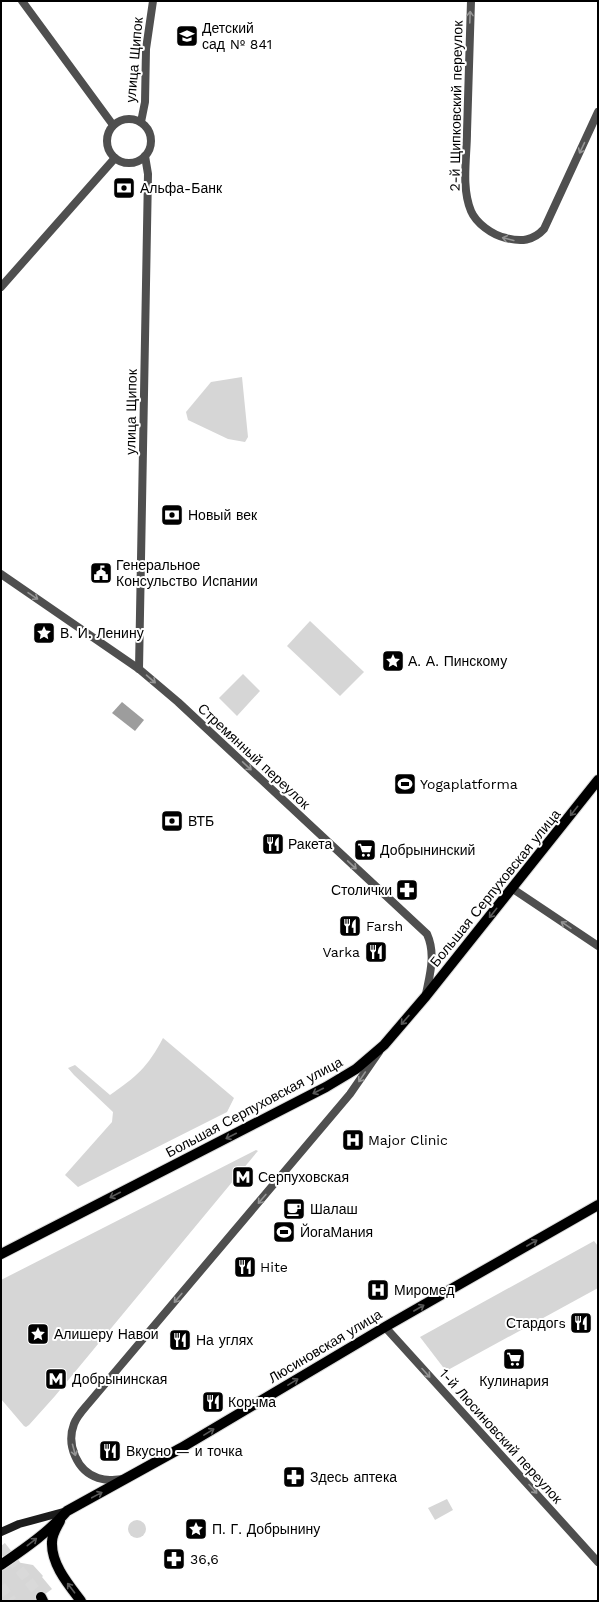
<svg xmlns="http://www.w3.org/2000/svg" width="599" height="1602" viewBox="0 0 599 1602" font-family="'Work Sans',sans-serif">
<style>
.green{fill:#d6d6d6}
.water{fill:#9d9d9d}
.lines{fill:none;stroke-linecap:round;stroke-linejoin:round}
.primary-tunnel{stroke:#d9d9d9;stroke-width:10;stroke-dasharray:10 5;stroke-linecap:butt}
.primary-casing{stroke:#dbdbdb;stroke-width:12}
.minor{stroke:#4f4f4f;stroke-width:8}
.secondary{stroke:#1c1c1c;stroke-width:8}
.primary{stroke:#000;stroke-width:10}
.oneway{stroke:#959595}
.oneway2{stroke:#595959}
.labels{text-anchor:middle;stroke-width:4;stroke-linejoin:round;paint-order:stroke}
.poi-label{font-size:14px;fill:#000;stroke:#fff;text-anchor:start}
.street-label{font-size:14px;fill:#000;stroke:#fff}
</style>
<rect width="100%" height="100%" fill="#fff"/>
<g class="green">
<polygon points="242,377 248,437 245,442 228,439 188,420 186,412 211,382"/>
<polygon points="310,621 364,672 340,696 287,646"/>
<polygon points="243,674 260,691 237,716 219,698"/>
<path d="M163,1038L234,1098L227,1112L78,1187L65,1175L112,1122L113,1112L74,1075L68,1068L75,1065L110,1095C136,1077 148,1067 163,1038Z"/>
<polygon points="256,1150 258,1151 257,1152 55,1396 29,1425 26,1427 24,1426 1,1399 1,1280"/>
<polygon points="594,1241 598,1246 598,1288 446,1371 420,1337"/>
<polygon points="447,1499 453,1510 435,1520 428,1508"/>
<circle cx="137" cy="1529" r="9"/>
<polygon points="16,1562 33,1565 43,1576 42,1577 52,1589 36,1601 1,1601 1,1569"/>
</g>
<polygon class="water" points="122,702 144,720 135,731 112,713"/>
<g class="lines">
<g class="primary-tunnel">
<polyline points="1,1546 41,1597"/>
<polyline points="1,1586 12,1601"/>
</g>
<g class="primary-casing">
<g id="primary">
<polyline points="1,1254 326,1087 356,1069 384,1045 426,996 598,780"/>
<path d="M60,1521C57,1527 52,1534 52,1542C51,1564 68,1584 81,1601"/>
<path d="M1,1565C24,1549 49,1532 67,1511L181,1448L385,1327L598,1205"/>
<polyline points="41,1597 43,1601"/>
</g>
</g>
<g class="minor">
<polyline points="22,1 113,125"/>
<path d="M471,1C470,45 468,88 467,132C467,157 461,187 471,211C476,223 492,235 506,238C521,242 533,241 544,229L598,112"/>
<circle cx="129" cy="141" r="22"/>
<polyline points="141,122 145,102 146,49 153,1"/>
<polyline points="1,287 115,158"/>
<path d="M1,574L139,669L178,702L427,934C436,954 430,974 426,994"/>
<polyline points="139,669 148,174 145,156"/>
<polyline points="513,889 598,946"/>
<polyline points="385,1327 598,1562"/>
<path d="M123,1479C114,1480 107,1481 98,1478C77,1471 66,1445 74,1424C77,1416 83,1410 88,1404L350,1094L379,1052"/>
</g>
<polyline class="secondary" points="1,1532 19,1524 67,1511"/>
<use href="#primary" class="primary"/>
</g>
<defs><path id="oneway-shaft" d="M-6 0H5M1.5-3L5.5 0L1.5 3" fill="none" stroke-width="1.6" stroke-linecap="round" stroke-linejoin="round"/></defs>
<g class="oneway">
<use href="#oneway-shaft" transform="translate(470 17) rotate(-88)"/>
<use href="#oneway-shaft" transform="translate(582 148) rotate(115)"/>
<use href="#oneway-shaft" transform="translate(508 239) rotate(-166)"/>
<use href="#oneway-shaft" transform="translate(33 596) rotate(34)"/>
<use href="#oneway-shaft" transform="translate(151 679) rotate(41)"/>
<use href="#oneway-shaft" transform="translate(247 766) rotate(43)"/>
<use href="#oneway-shaft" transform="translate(352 865) rotate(43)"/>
<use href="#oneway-shaft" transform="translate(566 925) rotate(-146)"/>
<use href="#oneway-shaft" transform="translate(362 1077) rotate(124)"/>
<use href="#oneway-shaft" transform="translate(262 1199) rotate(130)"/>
<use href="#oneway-shaft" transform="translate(178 1298) rotate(130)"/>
<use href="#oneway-shaft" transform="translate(426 1373) rotate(48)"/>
<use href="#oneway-shaft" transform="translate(74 1450) rotate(75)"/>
<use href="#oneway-shaft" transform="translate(533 1489) rotate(48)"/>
</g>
<g class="oneway2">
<use href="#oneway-shaft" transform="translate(574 811) rotate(128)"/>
<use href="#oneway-shaft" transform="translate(493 913) rotate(129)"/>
<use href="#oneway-shaft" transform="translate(405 1020) rotate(131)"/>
<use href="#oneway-shaft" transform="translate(318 1091) rotate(153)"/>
<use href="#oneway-shaft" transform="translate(231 1136) rotate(153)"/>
<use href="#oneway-shaft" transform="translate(115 1195) rotate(153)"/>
<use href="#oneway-shaft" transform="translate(532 1243) rotate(-30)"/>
<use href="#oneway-shaft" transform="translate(419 1308) rotate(-30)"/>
<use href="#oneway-shaft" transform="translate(293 1382) rotate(-31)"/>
<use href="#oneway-shaft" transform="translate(209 1432) rotate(-31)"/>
<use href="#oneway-shaft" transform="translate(97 1495) rotate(-28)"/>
<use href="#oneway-shaft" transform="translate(32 1542) rotate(-38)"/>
<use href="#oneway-shaft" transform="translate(71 1588) rotate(-127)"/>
</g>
<defs>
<g id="school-square" transform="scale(1.15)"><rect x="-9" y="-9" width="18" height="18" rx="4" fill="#000" stroke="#fff"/><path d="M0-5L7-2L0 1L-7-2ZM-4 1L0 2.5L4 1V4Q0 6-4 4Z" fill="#fff"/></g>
<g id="bank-square" transform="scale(1.15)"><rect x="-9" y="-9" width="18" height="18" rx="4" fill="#000" stroke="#fff"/><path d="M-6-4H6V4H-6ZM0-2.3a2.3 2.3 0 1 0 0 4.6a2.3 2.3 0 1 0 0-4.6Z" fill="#fff"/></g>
<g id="civic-square" transform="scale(1.15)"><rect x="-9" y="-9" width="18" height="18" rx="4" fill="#000" stroke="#fff"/><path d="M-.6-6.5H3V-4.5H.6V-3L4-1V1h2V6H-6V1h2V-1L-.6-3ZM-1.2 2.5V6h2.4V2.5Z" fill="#fff"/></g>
<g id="sight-square" transform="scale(1.15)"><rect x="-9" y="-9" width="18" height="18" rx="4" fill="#000" stroke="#fff"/><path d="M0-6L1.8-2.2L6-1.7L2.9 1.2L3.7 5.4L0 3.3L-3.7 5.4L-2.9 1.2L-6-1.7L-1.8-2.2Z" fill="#fff"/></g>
<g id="stadium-square" transform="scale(1.15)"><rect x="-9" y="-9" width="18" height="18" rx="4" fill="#000" stroke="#fff"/><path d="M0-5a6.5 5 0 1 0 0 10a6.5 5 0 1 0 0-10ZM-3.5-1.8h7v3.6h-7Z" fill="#fff"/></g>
<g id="restaurant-square" transform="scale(1.15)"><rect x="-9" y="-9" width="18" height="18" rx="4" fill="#000" stroke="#fff"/><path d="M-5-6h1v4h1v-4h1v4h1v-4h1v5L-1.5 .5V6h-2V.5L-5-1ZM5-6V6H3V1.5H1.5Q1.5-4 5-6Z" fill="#fff"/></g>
<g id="supermarket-square" transform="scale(1.15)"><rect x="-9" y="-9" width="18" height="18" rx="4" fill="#000" stroke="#fff"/><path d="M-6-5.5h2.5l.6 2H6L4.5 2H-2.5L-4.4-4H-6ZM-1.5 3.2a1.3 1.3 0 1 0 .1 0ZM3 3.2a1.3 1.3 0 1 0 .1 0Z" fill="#fff"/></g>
<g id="pharmacy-square" transform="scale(1.15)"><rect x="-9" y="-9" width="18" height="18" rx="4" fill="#000" stroke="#fff"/><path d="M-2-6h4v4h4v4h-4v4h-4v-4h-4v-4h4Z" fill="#fff"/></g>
<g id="hospital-square" transform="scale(1.15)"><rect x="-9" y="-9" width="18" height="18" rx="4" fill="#000" stroke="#fff"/><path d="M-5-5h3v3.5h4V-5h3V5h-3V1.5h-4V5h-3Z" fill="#fff"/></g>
<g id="metro-square" transform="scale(1.15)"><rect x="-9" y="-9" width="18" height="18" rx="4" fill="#000" stroke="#fff"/><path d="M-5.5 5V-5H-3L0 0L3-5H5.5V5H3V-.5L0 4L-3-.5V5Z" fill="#fff"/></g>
<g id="cafe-square" transform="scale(1.15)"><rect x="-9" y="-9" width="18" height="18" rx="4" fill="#000" stroke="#fff"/><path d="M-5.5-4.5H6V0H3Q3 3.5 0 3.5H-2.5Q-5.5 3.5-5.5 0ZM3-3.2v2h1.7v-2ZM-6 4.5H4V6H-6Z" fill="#fff"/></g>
</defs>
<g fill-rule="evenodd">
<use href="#school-square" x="187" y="36"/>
<use href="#bank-square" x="124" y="188"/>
<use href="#bank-square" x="172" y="515"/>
<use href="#civic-square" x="101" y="573"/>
<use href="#sight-square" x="44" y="633"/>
<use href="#sight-square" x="393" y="661"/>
<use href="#stadium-square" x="405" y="784"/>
<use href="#bank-square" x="172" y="821"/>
<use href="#restaurant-square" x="273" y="844"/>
<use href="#supermarket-square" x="365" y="850"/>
<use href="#pharmacy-square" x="407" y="890"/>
<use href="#restaurant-square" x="350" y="926"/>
<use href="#restaurant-square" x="376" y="952"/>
<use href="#hospital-square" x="353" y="1140"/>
<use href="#metro-square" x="243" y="1177"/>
<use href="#cafe-square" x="294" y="1209"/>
<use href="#stadium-square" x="284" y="1232"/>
<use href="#restaurant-square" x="245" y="1267"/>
<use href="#hospital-square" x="378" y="1290"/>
<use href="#restaurant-square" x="581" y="1323"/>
<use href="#sight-square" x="38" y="1334"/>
<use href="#restaurant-square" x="180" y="1340"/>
<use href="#supermarket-square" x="514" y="1359"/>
<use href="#metro-square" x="56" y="1379"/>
<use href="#restaurant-square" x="213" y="1402"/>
<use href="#restaurant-square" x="110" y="1451"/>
<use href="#pharmacy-square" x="294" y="1477"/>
<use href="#sight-square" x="196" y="1529"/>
<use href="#pharmacy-square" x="174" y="1559"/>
</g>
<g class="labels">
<g class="poi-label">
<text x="202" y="33">Детский<tspan x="202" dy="16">сад № 841</tspan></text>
<text x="140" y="193">Альфа-Банк</text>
<text x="188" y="520">Новый век</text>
<text x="116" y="570">Генеральное<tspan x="116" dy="16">Консульство Испании</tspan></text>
<text x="60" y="638">В. И. Ленину</text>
<text x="408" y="666">А. А. Пинскому</text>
<text x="420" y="789">Yogaplatforma</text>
<text x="188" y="826">ВТБ</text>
<text x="288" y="849">Ракета</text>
<text x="380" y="855">Добрынинский</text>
<text x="392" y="895" text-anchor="end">Столички</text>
<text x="366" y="931">Farsh</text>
<text x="360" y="957" text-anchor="end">Varka</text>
<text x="368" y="1145">Major Clinic</text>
<text x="258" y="1182">Серпуховская</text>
<text x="310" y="1214">Шалаш</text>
<text x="300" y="1237">ЙогаМания</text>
<text x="260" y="1272">Hite</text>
<text x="394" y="1295">Миромед</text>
<text x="566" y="1328" text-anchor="end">Стардогs</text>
<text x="54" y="1339">Алишеру Навои</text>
<text x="196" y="1345">На углях</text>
<text x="72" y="1384">Добрынинская</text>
<text x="514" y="1386" text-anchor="middle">Кулинария</text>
<text x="228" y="1407">Корчма</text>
<text x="126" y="1456">Вкусно — и точка</text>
<text x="310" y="1482">Здесь аптека</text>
<text x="212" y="1534">П. Г. Добрынину</text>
<text x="190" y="1564">36,6</text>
</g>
<g class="street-label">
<text transform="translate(134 60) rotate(-85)" y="5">улица Щипок</text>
<text transform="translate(456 106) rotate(-89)" y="5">2-й Щипковский переулок</text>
<text transform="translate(131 412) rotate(-89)" y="5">улица Щипок</text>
<text transform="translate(254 756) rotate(43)" y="5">Стремянный переулок</text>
<text transform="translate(495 888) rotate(-51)" y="5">Большая Серпуховская улица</text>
<text transform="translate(254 1107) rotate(-28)" y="5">Большая Серпуховская улица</text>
<text transform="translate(325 1346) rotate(-31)" y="5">Люсиновская улица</text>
<text transform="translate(501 1436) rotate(48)" y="5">1-й Люсиновский переулок</text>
</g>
</g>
<rect width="599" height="1602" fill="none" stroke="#000000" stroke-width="4"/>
</svg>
